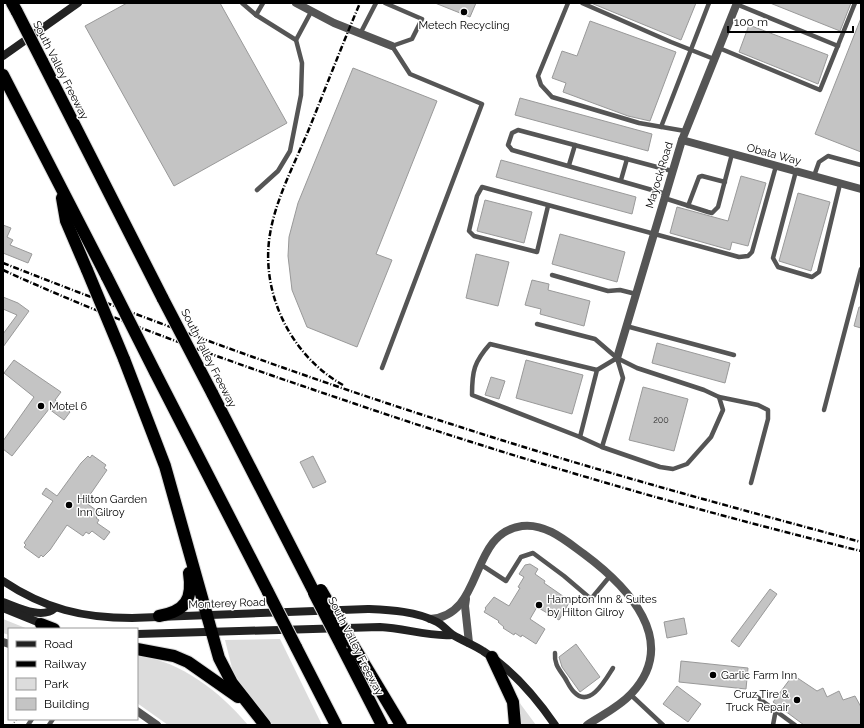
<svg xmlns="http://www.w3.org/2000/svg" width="864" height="728" viewBox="0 0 864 728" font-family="Raleway,sans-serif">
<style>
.green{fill:#dcdcdc}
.building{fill:#c4c4c4;stroke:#999}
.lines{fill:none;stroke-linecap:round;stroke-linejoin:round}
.highway-casing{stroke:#dbdbdb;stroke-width:14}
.path{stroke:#777;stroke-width:1.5;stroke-dasharray:1 2;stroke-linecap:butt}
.lane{stroke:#555;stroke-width:4.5}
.street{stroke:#555;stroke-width:8}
.secondary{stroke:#222;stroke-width:8}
.highway{stroke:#000;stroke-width:12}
.rail{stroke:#000;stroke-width:2.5;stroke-dasharray:6 2 1 2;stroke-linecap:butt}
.highway-bridge-casing{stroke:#dbdbdb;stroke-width:14;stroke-linecap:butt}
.highway-bridge{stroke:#000;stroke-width:12}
.poi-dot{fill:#000;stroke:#fff;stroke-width:1.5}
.labels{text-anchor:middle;stroke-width:3;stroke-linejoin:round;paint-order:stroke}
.number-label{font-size:9px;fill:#313131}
.poi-label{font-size:11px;fill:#000;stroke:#fff;text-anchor:start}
.street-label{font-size:11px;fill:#000;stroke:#fff}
</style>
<rect width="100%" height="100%" fill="#fff"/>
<g class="green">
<polygon points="3,619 28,629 9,629 9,635 3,633"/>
<polygon points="280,639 322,725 271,725 258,710 233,672 225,640"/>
<path d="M137,655C182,662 219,691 248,725H168L137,703Z"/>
<polygon points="519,702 536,725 520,725"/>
</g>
<g class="building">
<polygon points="127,3 220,3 287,123 174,186 85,26"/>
<polygon points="435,3 476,3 470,17"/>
<polygon points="591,3 696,3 681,40"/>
<polygon points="770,3 851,3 840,31"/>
<polygon points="861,18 861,152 815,134"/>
<polygon points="590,21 676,52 650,121 628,116 563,92 566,83 552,78 562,51 577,56"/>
<polygon points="749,25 828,55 818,84 739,52"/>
<polygon points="353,68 437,101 376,254 392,260 357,347 307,327 292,290 288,256 289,237 298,203"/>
<polygon points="520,98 652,134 648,151 515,115"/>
<polygon points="501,160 636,197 632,214 496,177"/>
<polygon points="741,176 766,183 748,246 732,242 730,250 670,233 677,207 728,221"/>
<polygon points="798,193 830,202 811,271 779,261"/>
<polygon points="485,200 532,212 524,243 477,231"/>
<polygon points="3,225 11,228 7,237 13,240 10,245 32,254 28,263 3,253"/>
<polygon points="560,234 625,252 617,282 552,264"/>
<polygon points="476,254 509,262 498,306 466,298"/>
<polygon points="532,280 549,284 548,290 590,301 584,326 540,314 541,309 525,305"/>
<polygon points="3,297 18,303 29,311 3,347 3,334 17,315 3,309"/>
<polygon points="859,307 861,307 861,328 854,326"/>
<polygon points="657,343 730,363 725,383 652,363"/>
<polygon points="14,360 61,392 55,400 70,412 64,420 49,409 12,456 3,449 3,441 34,397 4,373"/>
<polygon points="526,360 583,375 572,414 516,398"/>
<polygon points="491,377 505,381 499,399 485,395"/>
<polygon points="643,387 688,399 674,451 629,440"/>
<polygon points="92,455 106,465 104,468 107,470 85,502 100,513 96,518 99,520 97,523 110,532 104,540 92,531 89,534 86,532 83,536 67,525 50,550 43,557 41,555 39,558 24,547 26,545 24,543 53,501 42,494 46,488 57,496 81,463 88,456 90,458"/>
<polygon points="313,456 326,482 313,488 300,462"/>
<polygon points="530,564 538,569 535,574 545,581 544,583 570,601 559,620 537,607 530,619 545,629 536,644 522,635 521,637 515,633 514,635 503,628 504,627 498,622 499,621 484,612 486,609 485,608 494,597 509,606 520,588 518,587 524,577 519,574 525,565"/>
<polygon points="770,589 777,594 739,647 731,641"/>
<polygon points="684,618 687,634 667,638 664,622"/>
<polygon points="576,644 600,677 580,692 562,667 559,657"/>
<polygon points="681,661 748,668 746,689 679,682"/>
<polygon points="793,675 817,691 823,688 827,697 839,691 843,700 855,696 861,707 861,725 804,725 773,702"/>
<polygon points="677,686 701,704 688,722 663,704"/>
</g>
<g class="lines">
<g class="highway-casing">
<g id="highway">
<polyline points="12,3 17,12"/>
<polyline points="42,61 163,299"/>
<polyline points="3,75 107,277"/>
<polyline points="62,198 66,221 87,270"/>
<polyline points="124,359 165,466 219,658 232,683 265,725"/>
<polyline points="155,372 268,592"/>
<polyline points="212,393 313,590"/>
<path d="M159,616C186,611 193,599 189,573"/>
<polyline points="41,624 54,629"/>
<polyline points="341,645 382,725"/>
<polyline points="353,645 401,725"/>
<polyline points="296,647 336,725"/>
<polyline points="137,649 174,656 188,662 238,697"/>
<polyline points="492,657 513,702 515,725"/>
</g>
</g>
<polyline class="path" points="12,725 17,719"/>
<g class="lane">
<polyline points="242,3 256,15"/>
<polyline points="263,3 256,15 296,40 311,12"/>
<polyline points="568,3 538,76 541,85 552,97 639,123 685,131"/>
<polyline points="582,3 671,42 714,59"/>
<polyline points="736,4 838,46"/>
<polyline points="360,34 376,3"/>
<polyline points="719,48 820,90 855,3"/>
<polyline points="661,127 709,3"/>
<polyline points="569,165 575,145"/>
<polyline points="796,171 773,258 778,267 812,277 819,272 840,184"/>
<polyline points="814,176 819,162 828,156 861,165"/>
<polyline points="621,180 627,159"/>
<polyline points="257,190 278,171 290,151 301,95 302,63 296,40"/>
<polyline points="666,194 512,150 508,145 512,133 518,130 672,171"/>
<polyline points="664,198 708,212 712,213 718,207 732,154"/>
<polyline points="548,206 537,252 474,236 469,231 477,196 482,187 739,257 748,256 752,252 776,166"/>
<polyline points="688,206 699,177 702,176 725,182"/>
<polyline points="552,275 608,291 620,290 636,294"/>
<polyline points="537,324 595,339 617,358 637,368 704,390 719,397 723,410 711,437 687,464 673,469 660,467 602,447 623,378 617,358"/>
<polyline points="626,326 734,355"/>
<polyline points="382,368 482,104 410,74 392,46 412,39 422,19 385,3"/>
<path d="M597,370L490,344C474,362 472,371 472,395L580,437L597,370L617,358"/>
<polyline points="719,397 758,405 768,410 768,419 751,483"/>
<polyline points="824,410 861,269"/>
<polyline points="580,437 602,447"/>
<polyline points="480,564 506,581 521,557 533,553 564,576 591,599 610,576"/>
<path d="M555,653C554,664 559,669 565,678C568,683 570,688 574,692C590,709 606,679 613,668"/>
<polyline points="631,695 663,725"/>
<polyline points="757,697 795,725"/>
<polyline points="28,725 32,719"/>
<polyline points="49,725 53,719"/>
<polyline points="773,725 776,709"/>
</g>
<g class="street">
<polyline points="296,3 334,23 392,46"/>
<polyline points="682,140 861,189"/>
<polyline points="617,358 682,140 737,3"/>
<polyline points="466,599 465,606 469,643"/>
<path d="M430,619C485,616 468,533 522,526C546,523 566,541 584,554C627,586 681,641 631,694C619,707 602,715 587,725"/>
<polyline points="3,642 9,644"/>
<polyline points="137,711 157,725"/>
</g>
<g class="secondary">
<polyline points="3,56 78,3"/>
<path d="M3,581C45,609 83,618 132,618L368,609C390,610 416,611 437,622C443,625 447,631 453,635C463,641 474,645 483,651C513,670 535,696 555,725"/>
<path d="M3,602C17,607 42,620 55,608"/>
<polyline points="3,608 45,625"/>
<path d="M137,634L380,627C405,628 428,637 452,635"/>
</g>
<use href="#highway" class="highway"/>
<g class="rail">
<path d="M3,263C151,321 300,376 451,424C586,468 724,505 861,542"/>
<path d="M3,270C112,320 225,360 338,398C510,457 685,508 861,551"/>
<path d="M343,385C291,356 260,293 270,234C276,198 295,163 309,129C326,87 342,45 360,3"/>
</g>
<g class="highway-bridge-casing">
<g id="highway-bridge">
<polyline points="17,12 42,61"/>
<polyline points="87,270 124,359"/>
<polyline points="107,277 155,372"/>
<polyline points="163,299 212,393"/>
<polyline points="321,590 353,645"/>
<polyline points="268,592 296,647"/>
<polyline points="314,593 341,645"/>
</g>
</g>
<use href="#highway-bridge" class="highway-bridge"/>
</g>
<g class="poi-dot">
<circle cx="464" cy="12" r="4"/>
<circle cx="41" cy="406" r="4"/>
<circle cx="69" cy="505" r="4"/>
<circle cx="539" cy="605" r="4"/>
<circle cx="713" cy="675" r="4"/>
<circle cx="797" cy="700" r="4"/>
</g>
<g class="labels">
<g class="number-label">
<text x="661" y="423">200</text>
</g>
<g class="poi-label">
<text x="464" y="29" text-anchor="middle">Metech Recycling</text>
<text x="49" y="410">Motel 6</text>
<text x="77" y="503">Hilton Garden<tspan x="77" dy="13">Inn Gilroy</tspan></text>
<text x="547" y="603">Hampton Inn &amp; Suites<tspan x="547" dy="13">by Hilton Gilroy</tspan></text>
<text x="721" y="679">Garlic Farm Inn</text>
<text x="789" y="698" text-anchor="end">Cruz Tire &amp;<tspan x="789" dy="13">Truck Repair</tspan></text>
</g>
<g class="street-label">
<text transform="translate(61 70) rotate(63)" y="4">South Valley Freeway</text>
<text transform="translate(774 154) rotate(15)" y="4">Obata Way</text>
<text transform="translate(659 175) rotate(-73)" y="4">Mayock Road</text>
<text transform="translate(209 358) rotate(63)" y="4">South Valley Freeway</text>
<text transform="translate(227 603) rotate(-2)" y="4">Monterey Road</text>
<text transform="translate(356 646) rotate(63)" y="4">South Valley Freeway</text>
</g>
</g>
<rect width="864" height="728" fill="none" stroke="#000000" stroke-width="8"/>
<rect x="8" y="628" width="130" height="92" fill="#ffffff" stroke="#999999"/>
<rect x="16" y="641" width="20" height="6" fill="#222222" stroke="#999999"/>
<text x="44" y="648" font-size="12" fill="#000000">Road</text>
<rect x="16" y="661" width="20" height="6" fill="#000000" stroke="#999999"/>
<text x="44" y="668" font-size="12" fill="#000000">Railway</text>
<rect x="16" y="678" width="20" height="12" fill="#dcdcdc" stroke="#999999"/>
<text x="44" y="688" font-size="12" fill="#000000">Park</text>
<rect x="16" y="698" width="20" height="12" fill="#c4c4c4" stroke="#999999"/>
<text x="44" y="708" font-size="12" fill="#000000">Building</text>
<path d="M728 26v6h125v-6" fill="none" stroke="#000000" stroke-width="2"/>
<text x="734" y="26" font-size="12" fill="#000000" stroke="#ffffff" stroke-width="3" paint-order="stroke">100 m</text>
</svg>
